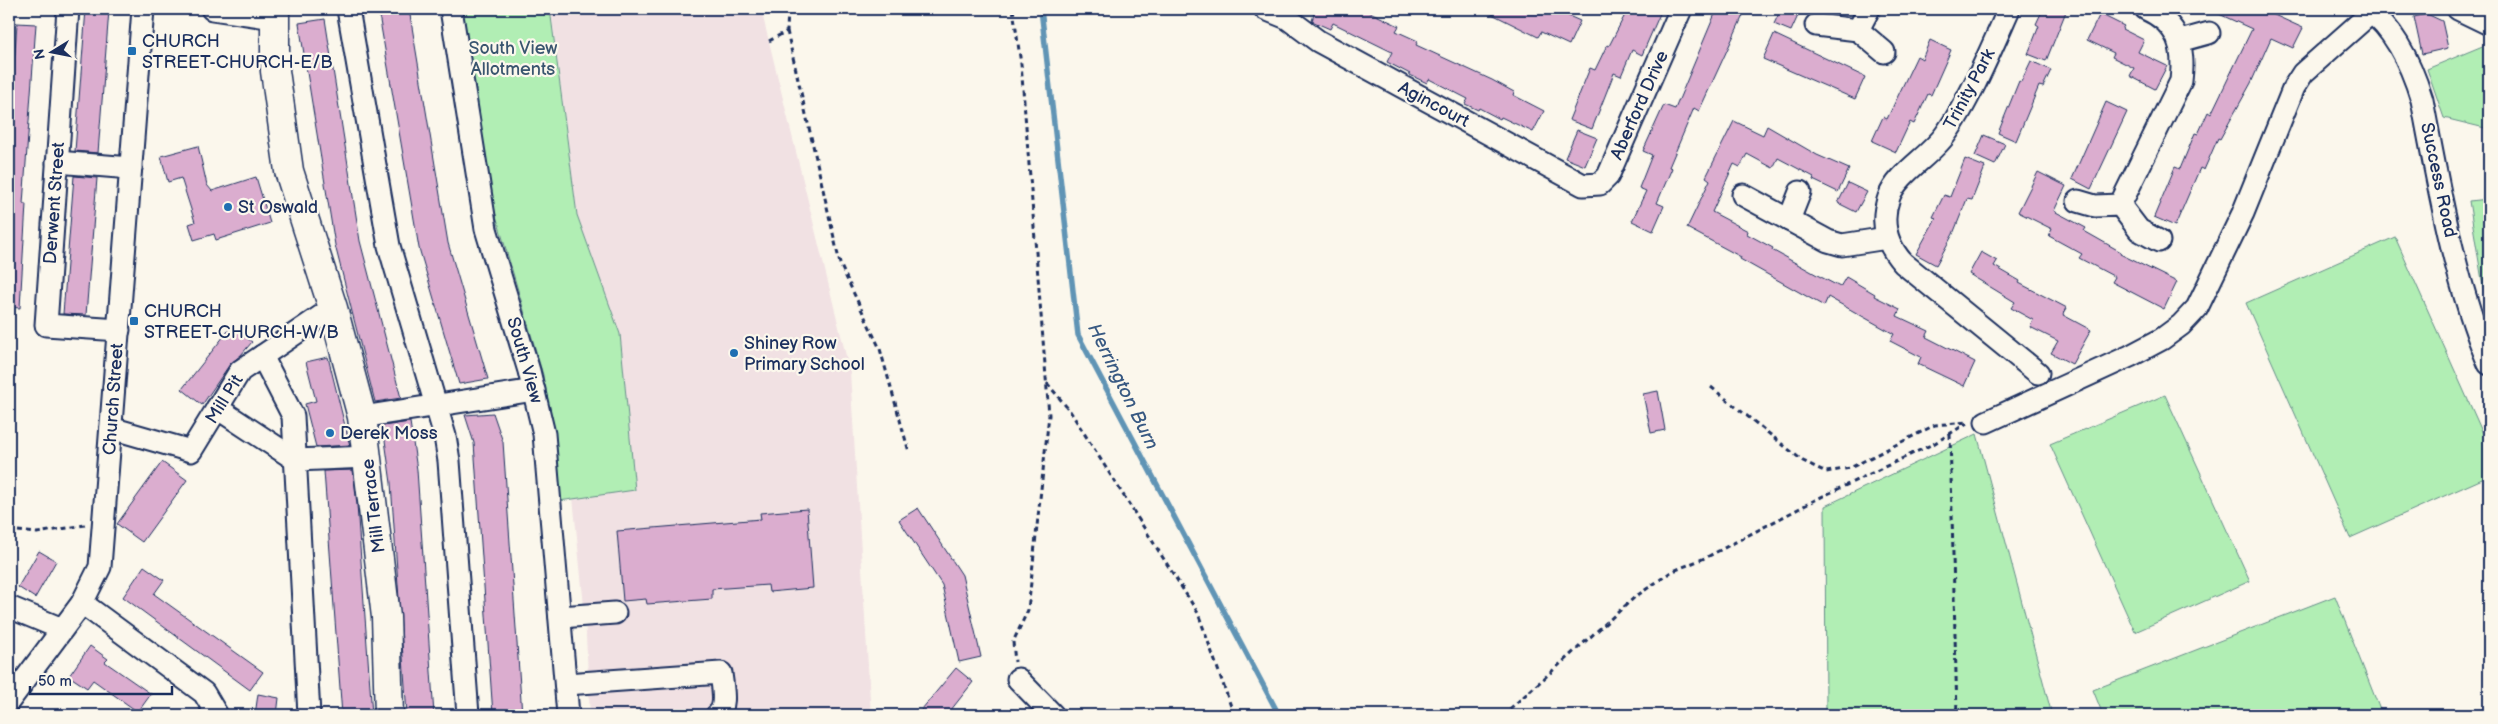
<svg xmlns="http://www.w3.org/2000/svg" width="2498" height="724" viewBox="0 0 2498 724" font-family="'Balsamiq Sans',sans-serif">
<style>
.built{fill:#f1e1e3}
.green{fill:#b1eeb4;stroke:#668e89}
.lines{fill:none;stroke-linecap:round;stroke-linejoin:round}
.stream{stroke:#6094b5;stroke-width:5.5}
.building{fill:#dbadcf;stroke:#1b2f5e}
.minor-casing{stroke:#1b2f5e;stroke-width:25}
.major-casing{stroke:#1b2f5e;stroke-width:31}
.path{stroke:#1b2f5e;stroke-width:3;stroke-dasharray:5 4;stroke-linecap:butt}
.minor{stroke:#fbf7ec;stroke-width:21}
.major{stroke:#fbf7ec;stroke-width:28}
.poi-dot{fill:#1f6fb2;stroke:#fbf7ec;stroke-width:2}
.labels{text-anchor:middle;stroke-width:4.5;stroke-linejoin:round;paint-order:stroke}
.poi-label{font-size:18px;fill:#1b2f5e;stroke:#fbf7ec;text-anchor:start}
.park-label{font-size:18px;fill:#39556f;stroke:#fbf7ec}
.street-label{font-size:18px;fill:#1b2f5e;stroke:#fbf7ec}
.water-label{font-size:19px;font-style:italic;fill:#385982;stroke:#fbf7ec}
</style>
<rect width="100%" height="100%" fill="#fbf7ec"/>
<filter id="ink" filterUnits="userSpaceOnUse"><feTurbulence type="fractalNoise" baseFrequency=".02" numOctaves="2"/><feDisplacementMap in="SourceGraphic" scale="10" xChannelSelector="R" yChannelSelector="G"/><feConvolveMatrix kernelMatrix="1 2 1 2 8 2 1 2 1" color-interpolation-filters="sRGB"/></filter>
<g filter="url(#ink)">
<polygon class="built" points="557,9 761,9 850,372 871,715 590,715 585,616 573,498 635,490 620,334 577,215 551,10"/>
<g class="green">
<polygon points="461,9 550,9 577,215 620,334 635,490 559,501 543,375 495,212"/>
<polygon points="2485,45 2489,47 2489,129 2444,118 2427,69"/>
<polygon points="2489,199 2489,311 2486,305 2469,201"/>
<polygon points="2395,237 2489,447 2489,476 2350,538 2246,303"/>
<polygon points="2165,395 2250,581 2135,632 2050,444"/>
<polygon points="1977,434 2052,715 1826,715 1825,506"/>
<polygon points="2335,596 2382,715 2103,715 2093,690"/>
</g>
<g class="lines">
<polyline class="stream" points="1041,9 1078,335 1279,715"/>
</g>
<g class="building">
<polygon points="86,9 109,10 98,153 75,151"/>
<polygon points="378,9 409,9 448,243 488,379 459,384 419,248"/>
<polygon points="1303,9 1362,9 1374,14 1399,26 1396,31 1418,41 1416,45 1492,80 1514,92 1513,95 1544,111 1533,132 1501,117 1500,119 1479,108 1478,110 1465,104 1468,99 1429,79 1427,83 1410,75 1410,74 1387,62 1392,52 1333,23 1330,29 1314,22 1312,21 1314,14"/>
<polygon points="1482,9 1553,9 1580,21 1569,45 1541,32 1538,37"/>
<polygon points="1628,9 1662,9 1642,55 1632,50 1621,76 1614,73 1592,129 1569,120 1590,68 1595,70 1607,45 1609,46"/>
<polygon points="1717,9 1746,9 1699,111 1694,108 1669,167 1672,168 1657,203 1664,206 1653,231 1632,221 1646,191 1639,188 1652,155 1643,151 1664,105 1675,109"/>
<polygon points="1781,9 1801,9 1791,31 1774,24"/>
<polygon points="2043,9 2067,9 2046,61 2028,54 2039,26 2036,24"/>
<polygon points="2208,9 2261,9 2303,28 2293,48 2271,38 2251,83 2220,139 2218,138 2204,170 2200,168 2175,226 2154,217 2175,167 2180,169 2195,133 2198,134 2208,112 2211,114 2252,29"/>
<polygon points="2100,14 2124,26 2122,29 2144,40 2138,52 2167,66 2155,89 2130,76 2134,68 2112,57 2114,53 2087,40"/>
<polygon points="2427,14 2442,21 2448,48 2422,54 2414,17"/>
<polygon points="325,19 360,241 401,398 375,402 335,245 299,23"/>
<polygon points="17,23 36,24 23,204 26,204 20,308 9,307 9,134"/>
<polygon points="1774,34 1865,77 1855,99 1763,59"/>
<polygon points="1930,40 1951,50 1931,95 1928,94 1914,124 1910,122 1896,152 1872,141 1883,117 1887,119 1917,56 1922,59"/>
<polygon points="2031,61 2051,70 2043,87 2039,86 2016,141 1998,133 2019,81 2021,82"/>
<polygon points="2106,102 2127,112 2091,189 2072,179"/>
<polygon points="1734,121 1763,135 1767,126 1817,155 1849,169 1838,192 1813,180 1814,177 1778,158 1773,168 1747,154 1740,167 1734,164 1712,212 1748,231 1747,234 1773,248 1772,250 1819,276 1840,287 1846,277 1875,294 1874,296 1900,309 1897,316 1929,331 1926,337 1975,362 1964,386 1918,364 1921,357 1890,341 1894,334 1828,297 1824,306 1740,259 1741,257 1687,228 1710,180 1706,177"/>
<polygon points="1577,130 1597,138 1585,166 1565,158"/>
<polygon points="1984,135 2005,144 1995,165 1975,156"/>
<polygon points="198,146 207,185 212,191 256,177 270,223 216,240 214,234 194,240 189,224 195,222 181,178 168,182 161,156"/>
<polygon points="1965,159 1985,167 1972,200 1967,199 1953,234 1936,265 1916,254 1936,218 1933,217 1944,195 1950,197"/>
<polygon points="2038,172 2066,186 2054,211 2086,228 2084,231 2121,252 2120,254 2177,282 2164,309 2112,282 2115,277 2079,258 2082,254 2049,236 2052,229 2018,212"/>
<polygon points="74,176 97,178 86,315 63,314"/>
<polygon points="1848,183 1867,192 1856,212 1838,203"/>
<polygon points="1981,252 1997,261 1994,266 2020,281 2019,283 2067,308 2063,315 2091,330 2072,364 2051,353 2058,341 2030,327 2033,320 2011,308 2015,302 1969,274"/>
<polygon points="232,326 252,342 241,355 230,364 202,405 182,389"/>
<polygon points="328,357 349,442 350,445 316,447 305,404 316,401 306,362"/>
<polygon points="1658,391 1665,430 1651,433 1643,394"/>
<polygon points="493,413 503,442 522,715 493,715 474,443 465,415"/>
<polygon points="410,422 417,470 434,715 407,715 391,483 383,426"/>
<polygon points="162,462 187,480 142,542 117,524"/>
<polygon points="353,470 357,505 372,715 342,715 324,471"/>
<polygon points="918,508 962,575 981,657 959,662 942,585 899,520"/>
<polygon points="807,509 813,588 769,592 768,585 712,589 712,599 647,604 646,599 623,601 617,531 761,519 760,513"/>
<polygon points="39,551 56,561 35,598 18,587"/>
<polygon points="144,566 164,580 154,594 263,672 250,690 123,597"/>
<polygon points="90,646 108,659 105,662 151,694 138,712 93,680 87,688 69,676"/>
<polygon points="956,668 973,682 947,715 917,715"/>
<polygon points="258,694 279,698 277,715 255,715"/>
</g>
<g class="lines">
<g class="minor-casing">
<g id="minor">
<polyline points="68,9 46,325 119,330"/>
<polyline points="212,9 274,18"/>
<polyline points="348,9 389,246 445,436 449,461 468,715"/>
<polyline points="451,9 486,229 529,371 544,434 568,715"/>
<polyline points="1265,9 1287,18 1318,41 1583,185 1600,184 1608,176 1681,9"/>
<path d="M2009,9C1992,47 1969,102 1945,135C1930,156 1897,174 1889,197C1880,222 1886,244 1903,263L2038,373"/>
<path d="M2367,9C2396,30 2412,67 2422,100C2439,189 2454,280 2489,364"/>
<polyline points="2458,9 2489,24"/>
<polyline points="1816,25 1858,30 1884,52"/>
<polyline points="1858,30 1869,9"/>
<polyline points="2180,41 2209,33"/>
<polyline points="57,162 131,168"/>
<polyline points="1743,195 1828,241 1842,245 1887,238"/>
<polyline points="2078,201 2095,206 2120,205 2139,230 2159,241"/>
<path d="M2120,205L2181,81C2185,48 2179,24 2146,9"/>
<polyline points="1789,220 1800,192"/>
<polyline points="262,356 293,416 309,715"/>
<polyline points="217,408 296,460 368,457"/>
<polyline points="362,417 534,390"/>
<polyline points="1986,422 2130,356 2162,339 2181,325 2197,308 2243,213 2294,87 2303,73 2372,12"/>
<polyline points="111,428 191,451 240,371 333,308"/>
<polyline points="82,603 204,693 217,715"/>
<polyline points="9,607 62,629"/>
<polyline points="560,617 615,613"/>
<polyline points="1018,679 1053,715"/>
<path d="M566,684L721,673C722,685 728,707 717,715"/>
<polyline points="9,701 82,603 100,567 143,9"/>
</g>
</g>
<g class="major-casing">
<polyline id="major" points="275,9 275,71 289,171 333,308 362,417 386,617 389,715"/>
</g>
<g class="path">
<polyline points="1013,9 1021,64 1049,415 1028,610 1013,642 1015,662"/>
<polyline points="787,31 840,264 880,349 909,452"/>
<polyline points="769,41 787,31 788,9"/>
<polyline points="1047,383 1070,411 1198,613 1234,715"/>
<polyline points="1711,387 1803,461 1826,472 1850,468 1935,425 1967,422"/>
<polyline points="1950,434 1957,715"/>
<polyline points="9,530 37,533 85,525"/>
<polyline points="1503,715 1635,597 1671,572 1707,557 1819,498 1935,443 1967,423"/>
</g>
<use href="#minor" class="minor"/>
<use href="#major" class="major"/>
</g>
</g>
<g class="poi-dot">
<rect x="127" y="46" width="10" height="10" rx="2.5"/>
<circle cx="228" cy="207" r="5"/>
<rect x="129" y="316" width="10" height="10" rx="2.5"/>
<circle cx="734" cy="353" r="5"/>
<circle cx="330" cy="433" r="5"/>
</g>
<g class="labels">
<g class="poi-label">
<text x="142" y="47">CHURCH<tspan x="142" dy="21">STREET-CHURCH-E/B</tspan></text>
<text x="238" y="213">St Oswald</text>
<text x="144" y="317">CHURCH<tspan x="144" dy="21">STREET-CHURCH-W/B</tspan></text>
<text x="744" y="349">Shiney Row<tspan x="744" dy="21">Primary School</tspan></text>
<text x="340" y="439">Derek Moss</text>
</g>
<g class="park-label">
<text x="513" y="54">South View<tspan x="513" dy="21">Allotments</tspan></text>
</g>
<g class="street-label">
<text transform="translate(1969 89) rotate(-62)" y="6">Trinity Park</text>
<text transform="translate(1434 104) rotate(28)" y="6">Agincourt</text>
<text transform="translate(1639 105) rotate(-66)" y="6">Aberford Drive</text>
<text transform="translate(2439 180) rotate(78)" y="6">Success Road</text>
<text transform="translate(54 203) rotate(-86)" y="6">Derwent Street</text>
<text transform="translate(525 360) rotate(74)" y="6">South View</text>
<text transform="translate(113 399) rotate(-86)" y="6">Church Street</text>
<text transform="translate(224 399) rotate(-58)" y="6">Mill Pit</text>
<text transform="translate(373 506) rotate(-97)" y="6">Mill Terrace</text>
</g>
<g class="water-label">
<text transform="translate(1124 386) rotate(64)" y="7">Herrington Burn</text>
</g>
</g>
<rect width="2498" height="724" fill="none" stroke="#fbf7ec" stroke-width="30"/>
<rect x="15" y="15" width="2468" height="694" fill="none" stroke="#1b2f5e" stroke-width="2" filter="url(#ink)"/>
<g transform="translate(52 52) rotate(260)" stroke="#fbf7ec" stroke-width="4" paint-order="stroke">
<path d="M0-4L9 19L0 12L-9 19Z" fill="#1b2f5e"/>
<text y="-8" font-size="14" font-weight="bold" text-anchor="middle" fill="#1b2f5e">N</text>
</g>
<path d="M30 686v8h142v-8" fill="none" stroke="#1b2f5e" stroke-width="2.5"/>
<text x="38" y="686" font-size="15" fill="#1b2f5e" stroke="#fbf7ec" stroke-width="4" paint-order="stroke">50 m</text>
</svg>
